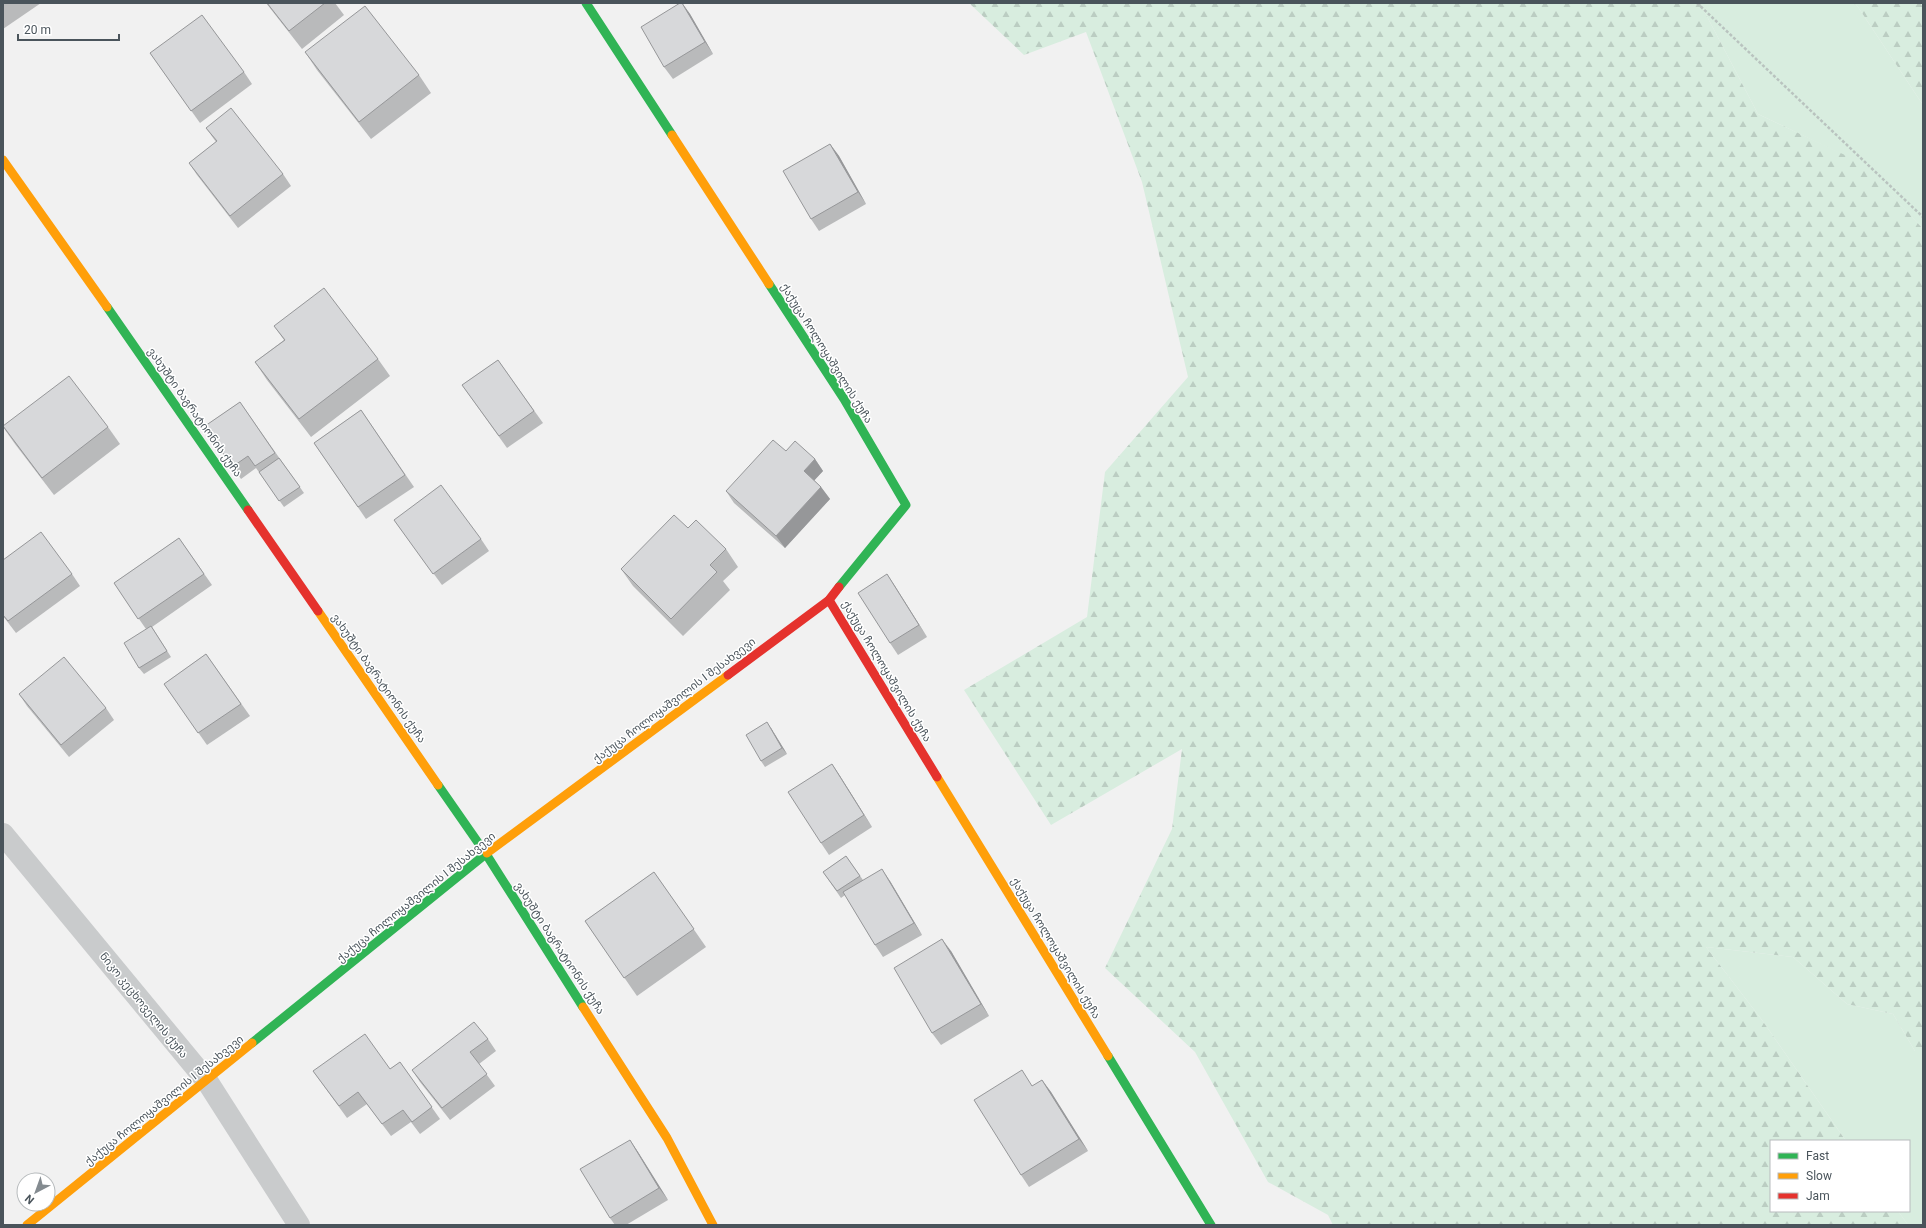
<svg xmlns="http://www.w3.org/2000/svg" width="1926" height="1228" viewBox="0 0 1926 1228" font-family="Roboto,'Noto Sans Georgian',sans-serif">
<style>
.grass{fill:#d8eddf}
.forest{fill:url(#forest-firs)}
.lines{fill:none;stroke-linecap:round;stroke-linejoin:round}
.path{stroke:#b9c3bf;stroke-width:2.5;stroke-dasharray:3 2;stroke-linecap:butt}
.street{stroke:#c9cbcc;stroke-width:22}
.fast{stroke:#30b455;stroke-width:9}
.slow{stroke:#ff9f0a;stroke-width:9}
.jam{stroke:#e5322d;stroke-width:9}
.wall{fill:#b9babb}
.shaded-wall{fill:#969799}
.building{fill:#d7d8da;stroke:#969799}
.labels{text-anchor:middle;stroke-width:3;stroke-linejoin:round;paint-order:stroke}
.street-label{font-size:11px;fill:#4a545b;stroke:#fff}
</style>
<defs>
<pattern id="forest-firs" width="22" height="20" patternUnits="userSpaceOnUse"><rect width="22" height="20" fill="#d8eddf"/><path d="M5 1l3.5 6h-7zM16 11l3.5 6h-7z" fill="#bbcdc2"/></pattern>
</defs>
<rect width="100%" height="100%" fill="#f1f1f1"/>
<g class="grass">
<polygon points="1700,3 1853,3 1858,7 1923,105 1923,229 1864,165 1758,114"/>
<polygon points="1706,947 1793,957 1847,1004 1893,1014 1915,1051 1923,1051 1923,1225 1908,1225 1898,1211 1909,1211 1909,1141 1846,1141 1762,1020"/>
</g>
<g class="forest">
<polygon points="969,3 1700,3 1758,114 1864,164 1923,229 1923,1051 1915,1051 1893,1014 1847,1004 1793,957 1706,947 1762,1020 1846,1141 1771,1141 1771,1211 1898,1211 1908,1225 1333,1225 1328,1215 1268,1182 1195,1052 1105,968 1172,829 1182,749 1051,825 964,690 1087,617 1105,472 1188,377 1142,182 1086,32 1024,55"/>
<polygon points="1853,3 1923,3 1923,105 1858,7"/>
</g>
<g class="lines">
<polyline class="path" points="1697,3 1923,217"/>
<polyline class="street" points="3,834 207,1081 299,1225"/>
<g class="fast">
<polyline points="586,3 672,135"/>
<polyline points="769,284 844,399 906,505 839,587"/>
<polyline points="107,307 248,510"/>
<polyline points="438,785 486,854 583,1007"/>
<polyline points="252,1043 487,853"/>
<polyline points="1108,1056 1211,1225"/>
</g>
<g class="slow">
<polyline points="672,135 769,284"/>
<polyline points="3,160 107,307"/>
<polyline points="318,611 438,785"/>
<polyline points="937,777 1108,1056"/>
<polyline points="487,853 728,675"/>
<polyline points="583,1007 667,1138 713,1225"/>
<polyline points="27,1225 252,1043"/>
</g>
<g class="jam">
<polyline points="248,510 318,611"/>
<polyline points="829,600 937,777"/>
<polyline points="728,675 829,600 839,587"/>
</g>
</g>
<g class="wall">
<polygon points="3,3 41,3 3,29"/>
<polygon points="266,3 335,3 344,15 302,49"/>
<polygon points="682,3 690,14 713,54 673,79 664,67"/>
<polygon points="305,52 419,75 431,93 371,139 317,70"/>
<polygon points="150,53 244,72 252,84 200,123"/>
<polygon points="206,128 283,174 291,186 238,228 197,175 189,163 216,142"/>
<polygon points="830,144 839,156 866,204 819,231 811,219"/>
<polygon points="274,326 378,359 390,376 311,437 267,380 255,362 284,340"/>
<polygon points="498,360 543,423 507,448 462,385"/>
<polygon points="240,402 304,493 284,507 256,468 241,479 205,426"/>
<polygon points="361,410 414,487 366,519 314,443"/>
<polygon points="3,427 108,427 120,444 54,495 15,444"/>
<polygon points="786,451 815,459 823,471 814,480 821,487 830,499 785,548 734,503 726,491"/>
<polygon points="394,520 481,539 489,551 442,585"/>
<polygon points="688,528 726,549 738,567 723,581 730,590 683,636 633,586 621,569"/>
<polygon points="179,538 212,585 152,627 171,657 144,674 139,668 146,629 114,583"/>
<polygon points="3,560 72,574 80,586 16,633 3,616"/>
<polygon points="887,574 927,637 898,655 890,643"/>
<polygon points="206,654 250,716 207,745 164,684"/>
<polygon points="19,694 106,708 114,720 69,757 27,706"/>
<polygon points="771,728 787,754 765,767 761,761"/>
<polygon points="832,764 840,776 872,827 829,855 821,843"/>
<polygon points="846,856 863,880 890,881 922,935 883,957 875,945 845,895 841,898 823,872"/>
<polygon points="654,872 706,947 637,996 585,921"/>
<polygon points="951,951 989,1016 941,1045 932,1033"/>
<polygon points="488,1039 496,1051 479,1064 495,1086 450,1120 420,1082 412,1070"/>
<polygon points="400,1062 440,1119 420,1134 411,1122 391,1136 367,1104 347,1118 313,1071 390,1069"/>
<polygon points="1042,1080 1051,1092 1088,1151 1029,1187 1021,1175 1033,1086"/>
<polygon points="630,1140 638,1152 668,1200 626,1225 615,1225 610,1218"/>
</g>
<g class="shaded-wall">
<polygon points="682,3 690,14 713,54 705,42"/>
<polygon points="830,144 839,156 866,204 858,192"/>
<polygon points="815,459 823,471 812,483 804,471"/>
<polygon points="821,487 830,499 785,548 776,536"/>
<polygon points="887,574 895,586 927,637 919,625"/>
<polygon points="767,722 771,728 787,754 782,748"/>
<polygon points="832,764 840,776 872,827 864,815"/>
<polygon points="882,869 890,881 922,935 914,923"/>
<polygon points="942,939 951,951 989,1016 981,1004"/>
<polygon points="1042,1080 1051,1092 1088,1151 1079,1139"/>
<polygon points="630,1140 638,1152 668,1200 659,1188"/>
</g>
<g class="building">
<polygon points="267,3 325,3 289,31"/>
<polygon points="680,3 682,3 705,42 664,67 641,27"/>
<polygon points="365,6 419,75 359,122 305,52"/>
<polygon points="202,15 244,72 191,111 150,53"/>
<polygon points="231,108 283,174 230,216 189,163 217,141 206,128"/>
<polygon points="830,144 858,192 811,219 783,171"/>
<polygon points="324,288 378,359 299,419 255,362 285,340 274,326"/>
<polygon points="498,360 534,411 499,436 462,385"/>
<polygon points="69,376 108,427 42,478 3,426"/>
<polygon points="240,402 275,453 255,466 248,456 232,467 205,426"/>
<polygon points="361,410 405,475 358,507 314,443"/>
<polygon points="773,440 786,451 795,441 815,459 804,471 821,487 776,536 726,491"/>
<polygon points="279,458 300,487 279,501 259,472"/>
<polygon points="441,485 481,539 433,574 394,520"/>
<polygon points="674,515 688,528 696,520 726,549 710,565 717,572 671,619 621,569"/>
<polygon points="41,532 72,574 8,621 3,615 3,560"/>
<polygon points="179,538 204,574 138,619 114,583"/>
<polygon points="887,574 919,625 890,643 858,593"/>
<polygon points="151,626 167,651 139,668 124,643"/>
<polygon points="206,654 241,704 198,733 164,684"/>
<polygon points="64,657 106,708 61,745 19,694"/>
<polygon points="767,722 782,748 761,761 746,735"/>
<polygon points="832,764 864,815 821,843 788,792"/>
<polygon points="846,856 860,876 837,891 823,872"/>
<polygon points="882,869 914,923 875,945 843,892"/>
<polygon points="654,872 694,929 624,978 585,921"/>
<polygon points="942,939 981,1004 932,1033 894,968"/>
<polygon points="474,1022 488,1039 470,1052 487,1074 442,1108 412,1070"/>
<polygon points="365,1034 390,1069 400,1062 432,1107 412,1122 403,1110 382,1124 358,1092 339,1106 313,1071"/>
<polygon points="1022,1070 1032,1086 1042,1080 1079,1139 1021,1175 974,1100"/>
<polygon points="630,1140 659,1188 610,1218 580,1169"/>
</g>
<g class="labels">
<g class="street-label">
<text transform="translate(827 353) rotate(58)" y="4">ქაქუცა ჩოლოყაშვილის ქუჩა</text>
<text transform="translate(195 412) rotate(55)" y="4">ვახუშტი ბაგრატიონის ქუჩა</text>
<text transform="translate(887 671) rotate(59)" y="4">ქაქუცა ჩოლოყაშვილის ქუჩა</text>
<text transform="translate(379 678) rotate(55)" y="4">ვახუშტი ბაგრატიონის ქუჩა</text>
<text transform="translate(674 700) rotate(-37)" y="4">ქაქუცა ჩოლოყაშვილის I შესახვევი</text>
<text transform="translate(416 897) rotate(-39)" y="4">ქაქუცა ჩოლოყაშვილის I შესახვევი</text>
<text transform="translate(560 948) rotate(57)" y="4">ვახუშტი ბაგრატიონის ქუჩა</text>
<text transform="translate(1056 948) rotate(59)" y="4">ქაქუცა ჩოლოყაშვილის ქუჩა</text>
<text transform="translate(144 1005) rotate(51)" y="4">ნიკო კეცხოველის ქუჩა</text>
<text transform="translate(164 1100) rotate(-39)" y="4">ქაქუცა ჩოლოყაშვილის I შესახვევი</text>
</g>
</g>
<rect width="1926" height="1228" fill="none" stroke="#4a545b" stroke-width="8"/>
<rect x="1770" y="1140" width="140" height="72" fill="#ffffff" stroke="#b7bbbd"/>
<rect x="1778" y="1153" width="20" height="6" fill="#30b455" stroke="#b7bbbd"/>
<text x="1806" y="1160" font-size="12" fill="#4a545b">Fast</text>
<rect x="1778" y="1173" width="20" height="6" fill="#ff9f0a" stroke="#b7bbbd"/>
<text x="1806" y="1180" font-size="12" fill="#4a545b">Slow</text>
<rect x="1778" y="1193" width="20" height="6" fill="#e5322d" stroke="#b7bbbd"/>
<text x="1806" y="1200" font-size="12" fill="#4a545b">Jam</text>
<g transform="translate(36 1192) rotate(221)"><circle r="19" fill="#ffffff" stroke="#b7bbbd"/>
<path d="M0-3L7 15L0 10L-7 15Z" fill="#848b90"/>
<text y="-6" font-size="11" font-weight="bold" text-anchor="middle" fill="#4a545b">N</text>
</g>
<path d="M18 34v6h101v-6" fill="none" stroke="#4a545b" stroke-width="2"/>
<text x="24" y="34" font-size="12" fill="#4a545b" stroke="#ffffff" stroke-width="3" paint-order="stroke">20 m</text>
</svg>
